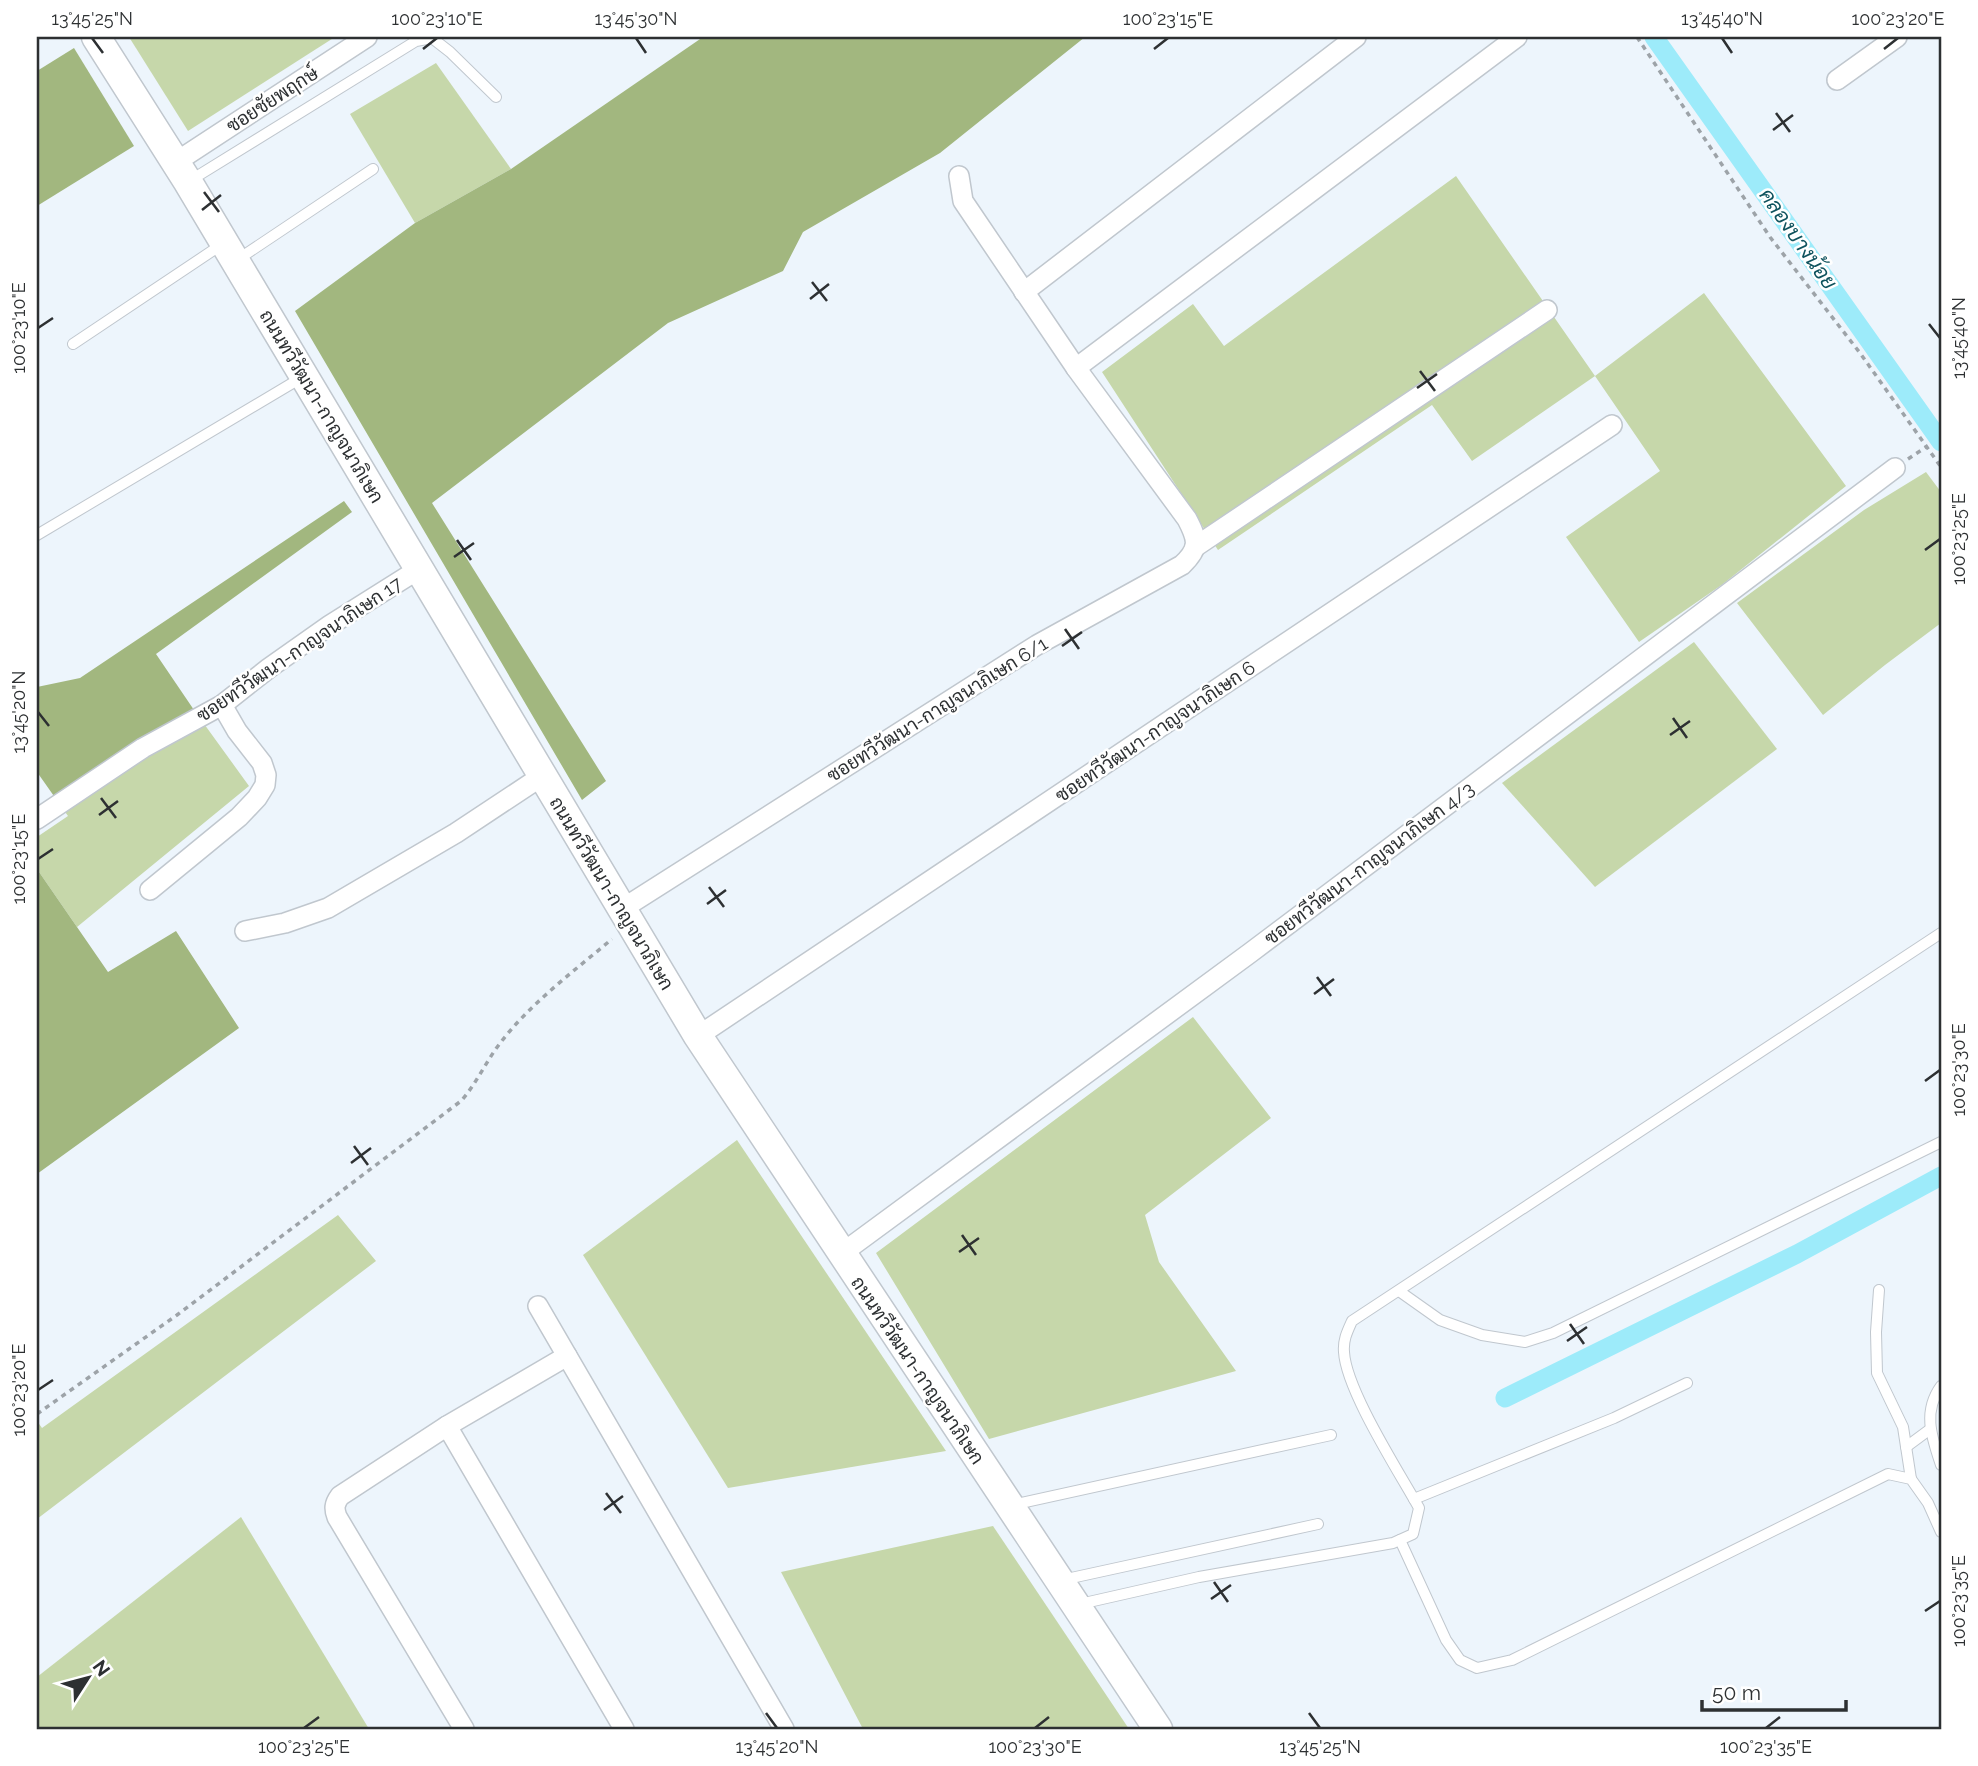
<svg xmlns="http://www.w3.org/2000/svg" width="1978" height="1766" viewBox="0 0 1978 1766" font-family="Raleway,Sarabun,sans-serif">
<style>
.green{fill:#c6d7aa}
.forest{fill:#a2b77f}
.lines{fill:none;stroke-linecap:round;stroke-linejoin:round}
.canal{stroke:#9debfa;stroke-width:19}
.lane-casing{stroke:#c0c7ce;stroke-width:12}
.street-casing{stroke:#c0c7ce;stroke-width:22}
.secondary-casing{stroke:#c0c7ce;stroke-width:31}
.path{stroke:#9da3a8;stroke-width:3.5;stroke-dasharray:5 5;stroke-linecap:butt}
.lane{stroke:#fff;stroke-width:10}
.street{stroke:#fff;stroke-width:19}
.secondary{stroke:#fff;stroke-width:28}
.ticks{fill:none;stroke:#2d3032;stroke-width:2.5}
.labels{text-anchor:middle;stroke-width:5;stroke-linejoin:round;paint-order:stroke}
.street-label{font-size:19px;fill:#2d3032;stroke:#fff}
.water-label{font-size:21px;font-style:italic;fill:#0f535e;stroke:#fff}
.neatline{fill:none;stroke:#2d3032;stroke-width:2.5}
.ticks-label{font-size:18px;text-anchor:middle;fill:#2d3032}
</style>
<rect width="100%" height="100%" fill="#edf5fc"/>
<g class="green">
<polygon points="129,37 335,37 188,131"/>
<polygon points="436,63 511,169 415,223 350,114"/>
<polygon points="1456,176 1595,376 1704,293 1846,486 1723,584 1639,642 1566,537 1660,471 1595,376 1472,461 1432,405 1218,550 1102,372 1193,304 1224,346"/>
<polygon points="1926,472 1941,492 1941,623 1885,665 1823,715 1737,603 1864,510"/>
<polygon points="1694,642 1777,749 1595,887 1502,783"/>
<polygon points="194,710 249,786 77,927 37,869 37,837 68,816 56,799"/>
<polygon points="1193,1017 1271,1118 1145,1215 1159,1262 1236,1371 989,1439 876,1253"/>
<polygon points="737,1140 946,1451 728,1488 583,1255"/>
<polygon points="338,1215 376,1261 37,1519 37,1421 42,1428"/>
<polygon points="241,1517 369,1729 37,1729 37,1677"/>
<polygon points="993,1526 1129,1729 863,1729 781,1572"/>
</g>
<g class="forest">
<polygon points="703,37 1085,37 940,153 803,232 783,271 668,323 432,503 606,781 582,800 295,311 415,223 511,169"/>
<polygon points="74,48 134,146 37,206 37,71"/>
<polygon points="344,501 352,512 156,654 194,710 56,799 37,772 37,687 80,678"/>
<polygon points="37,869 108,972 176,931 239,1028 37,1174"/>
</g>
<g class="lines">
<g class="canal">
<polyline points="1654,37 1941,442"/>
<polyline points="1505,1398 1797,1254 1941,1176"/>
</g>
<g class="lane-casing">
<g id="lane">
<polyline points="191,180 416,41 432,38 450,52 496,97"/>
<polyline points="237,260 373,169"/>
<polyline points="73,344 221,245"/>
<polyline points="37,535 301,378"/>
<polyline points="1879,1290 1876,1332 1877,1373 1903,1427 1911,1479"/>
<polyline points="1399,1291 1440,1320 1482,1335 1525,1342 1553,1333 1941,1142"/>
<path d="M1941,1386C1922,1412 1932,1438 1941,1465"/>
<polyline points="1906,1447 1929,1430"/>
<polyline points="1414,1499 1614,1418 1687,1383"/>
<polyline points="1012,1505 1331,1435"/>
<polyline points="1400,1540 1446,1640 1460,1660 1477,1668 1512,1660 1888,1474 1911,1479 1928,1503 1941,1532"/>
<polyline points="1062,1580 1318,1524"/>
<path d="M1080,1604L1199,1577L1393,1543L1413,1534L1419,1508C1399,1472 1346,1390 1344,1352C1343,1340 1347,1332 1352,1321L1941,933"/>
</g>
</g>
<g class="street-casing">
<g id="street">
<polyline points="1837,80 1897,37"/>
<polyline points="176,162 367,37"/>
<polyline points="1024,292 1356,37"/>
<polyline points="1076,368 1517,37"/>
<polyline points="1195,547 1547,310"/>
<polyline points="37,819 143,748 222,705 269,668 330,625 419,569"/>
<polyline points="150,890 239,817 257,798 265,785 266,775 262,763 237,731 222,705"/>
<path d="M622,909L1037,645L1182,565C1200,548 1198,540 1187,519L1076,368L963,201L959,176"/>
<polyline points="245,931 285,923 328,908 456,833 542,776"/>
<polyline points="698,1036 1612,425"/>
<polyline points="841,1254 1250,953 1895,468"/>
<polyline points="538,1306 784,1729"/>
<polyline points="447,1426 624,1729"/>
<path d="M464,1729L337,1517C334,1509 334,1504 340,1496L447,1426L567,1356"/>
</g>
</g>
<g class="secondary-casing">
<polyline id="secondary" points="96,37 188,182 698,1036 1158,1729"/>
</g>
<g class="path">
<polyline points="1637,37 1770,237 1860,353 1941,467"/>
<polyline points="1908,459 1926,447"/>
<path d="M37,1414L177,1315L461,1101C477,1083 486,1061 501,1042C531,1003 574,971 612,939"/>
</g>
<use href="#lane" class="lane"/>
<use href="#street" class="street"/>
<use href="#secondary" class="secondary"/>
</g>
<path class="ticks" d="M92,38L103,53M636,38L646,53M1722,38L1732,53M423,49L437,38M1154,49L1168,38M1884,49L1898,38M1776,113L1790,132M1773,130L1793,115M204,192L219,212M202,210L221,195M812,282L827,301M810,299L829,284M1929,324L1940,338M38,328L53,318M1420,371L1435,391M1417,388L1437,374M457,540L471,560M1925,550L1940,539M454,557L474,543M1065,629L1079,649M1062,646L1082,632M38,712L49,726M1673,718L1687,738M1670,735L1690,721M101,798L116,818M99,815L118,801M38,859L53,849M709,887L724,907M707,904L726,890M1317,977L1331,996M1314,994L1334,979M1925,1081L1940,1070M354,1146L368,1165M351,1163L371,1148M962,1235L976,1255M959,1252L979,1238M1570,1324L1584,1344M1567,1341L1587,1327M38,1390L53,1380M606,1493L621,1513M604,1510L623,1496M1214,1582L1228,1602M1211,1599L1231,1585M1925,1611L1940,1601M766,1713L777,1728M1309,1713L1320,1728M304,1728L319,1717M1035,1728L1049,1717M1766,1728L1780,1717"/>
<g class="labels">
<g class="street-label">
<text transform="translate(272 99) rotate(-33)" y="7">ซอยชัยพฤกษ์</text>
<text transform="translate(322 406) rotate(59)" y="7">ถนนทวีวัฒนา-กาญจนาภิเษก</text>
<text transform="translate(299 649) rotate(-34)" y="7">ซอยทวีวัฒนา-กาญจนาภิเษก 17</text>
<text transform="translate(937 709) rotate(-32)" y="7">ซอยทวีวัฒนา-กาญจนาภิเษก 6/1</text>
<text transform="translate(1155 731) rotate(-34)" y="7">ซอยทวีวัฒนา-กาญจนาภิเษก 6</text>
<text transform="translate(1369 863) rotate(-37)" y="7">ซอยทวีวัฒนา-กาญจนาภิเษก 4/3</text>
<text transform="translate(612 893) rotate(59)" y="7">ถนนทวีวัฒนา-กาญจนาภิเษก</text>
<text transform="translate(918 1370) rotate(56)" y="7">ถนนทวีวัฒนา-กาญจนาภิเษก</text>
</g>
<g class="water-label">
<text transform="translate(1798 239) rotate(55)" y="7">คลองบางน้อย</text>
</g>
</g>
<rect width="1978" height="1766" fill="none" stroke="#ffffff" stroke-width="77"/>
<g transform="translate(88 1678) rotate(54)" stroke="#ffffff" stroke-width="5" paint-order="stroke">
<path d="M0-5L12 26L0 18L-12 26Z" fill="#2d3032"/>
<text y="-10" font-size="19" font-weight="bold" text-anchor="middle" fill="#2d3032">N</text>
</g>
<path d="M1702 1700v10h144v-10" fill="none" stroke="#2d3032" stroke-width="3.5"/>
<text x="1712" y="1700" font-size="21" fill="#2d3032" stroke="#ffffff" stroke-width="5" paint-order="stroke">50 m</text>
<rect x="38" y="38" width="1902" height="1690" class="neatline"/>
<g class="ticks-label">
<text x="92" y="25">13°45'25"N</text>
<text x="437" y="25">100°23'10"E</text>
<text x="636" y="25">13°45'30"N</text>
<text x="1168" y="25">100°23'15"E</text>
<text x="1722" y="25">13°45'40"N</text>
<text x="1898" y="25">100°23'20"E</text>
<text transform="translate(19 328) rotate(-90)" y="6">100°23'10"E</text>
<text transform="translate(1959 338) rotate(-90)" y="6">13°45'40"N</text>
<text transform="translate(1959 539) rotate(-90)" y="6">100°23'25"E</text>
<text transform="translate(19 712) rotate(-90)" y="6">13°45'20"N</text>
<text transform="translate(19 859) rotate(-90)" y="6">100°23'15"E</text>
<text transform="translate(1959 1070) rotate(-90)" y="6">100°23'30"E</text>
<text transform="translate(19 1390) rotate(-90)" y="6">100°23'20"E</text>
<text transform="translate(1959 1601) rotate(-90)" y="6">100°23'35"E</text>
<text x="304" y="1753">100°23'25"E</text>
<text x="777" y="1753">13°45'20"N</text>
<text x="1035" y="1753">100°23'30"E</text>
<text x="1320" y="1753">13°45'25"N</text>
<text x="1766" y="1753">100°23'35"E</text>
</g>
</svg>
